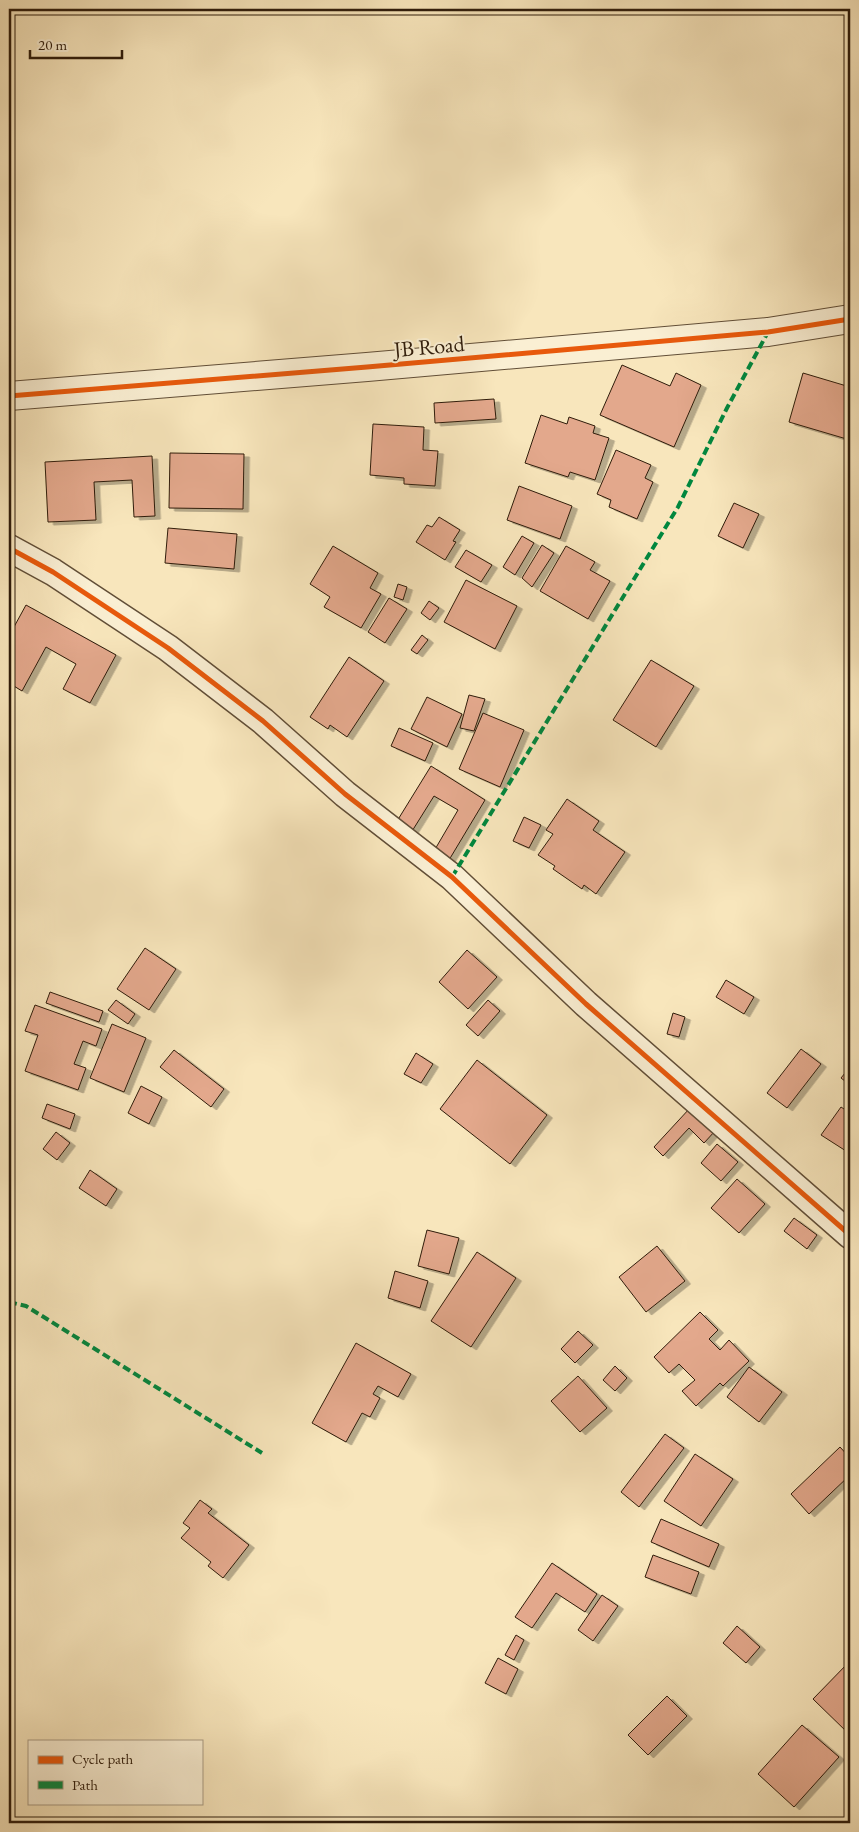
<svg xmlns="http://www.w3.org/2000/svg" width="859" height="1832" viewBox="0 0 859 1832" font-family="'EB Garamond',serif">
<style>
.building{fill:#e3a88c;stroke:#2f1c0b;filter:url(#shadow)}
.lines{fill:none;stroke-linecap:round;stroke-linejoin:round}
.minor-casing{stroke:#614e37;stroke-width:29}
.tertiary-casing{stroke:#614e37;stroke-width:30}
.minor{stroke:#faefd3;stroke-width:26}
.tertiary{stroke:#faefd3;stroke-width:28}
.quiet{stroke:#00873e;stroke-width:4;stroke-dasharray:8 4;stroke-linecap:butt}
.cycleway-casing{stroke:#faefd3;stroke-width:8}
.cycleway{stroke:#e8590c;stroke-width:5}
.labels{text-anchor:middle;stroke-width:4;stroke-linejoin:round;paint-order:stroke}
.street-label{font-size:22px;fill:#2f1c0b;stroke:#faefd3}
</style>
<defs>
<filter id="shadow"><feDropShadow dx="5.5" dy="3" stdDeviation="0" flood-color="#0004"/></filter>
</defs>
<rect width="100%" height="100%" fill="#f8e6bc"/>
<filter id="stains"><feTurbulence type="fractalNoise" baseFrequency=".004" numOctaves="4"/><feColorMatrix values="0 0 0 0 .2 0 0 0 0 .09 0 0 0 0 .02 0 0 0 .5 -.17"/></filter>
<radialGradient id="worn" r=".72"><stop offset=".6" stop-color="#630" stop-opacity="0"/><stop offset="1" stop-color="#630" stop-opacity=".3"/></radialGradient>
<g class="building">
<polygon points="622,365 670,386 676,373 701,385 674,447 600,415"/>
<polygon points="803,373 850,387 850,440 789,422"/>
<polygon points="494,399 496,419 435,423 434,403"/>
<polygon points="541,415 567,424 569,417 595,426 593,433 609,438 595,480 570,472 568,477 525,463"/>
<polygon points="373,424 424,427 423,450 438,451 435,486 404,484 404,478 370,475"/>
<polygon points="616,450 651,465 645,478 653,482 637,519 609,507 611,500 597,494"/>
<polygon points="170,453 244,454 243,509 169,508"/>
<polygon points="152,456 155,516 134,517 132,480 94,482 96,520 48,522 45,462"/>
<polygon points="519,486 572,506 560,539 507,520"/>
<polygon points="734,503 759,514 743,548 718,536"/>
<polygon points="439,517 460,530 453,541 456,542 445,560 416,542 427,525 432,527"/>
<polygon points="168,528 237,534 234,569 165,563"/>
<polygon points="522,536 534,543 515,575 503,567"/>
<polygon points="542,545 554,553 532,587 522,578"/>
<polygon points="333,546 378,573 370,588 381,594 361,628 324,607 330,597 310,584"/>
<polygon points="566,546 595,562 590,570 610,581 588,619 540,591"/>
<polygon points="466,550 492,565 481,582 455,567"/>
<polygon points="466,580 517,606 495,649 444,622"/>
<polygon points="398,584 407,587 403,600 394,597"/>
<polygon points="389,598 407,609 385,643 368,632"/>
<polygon points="429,601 439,608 430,620 421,613"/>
<polygon points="26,605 116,655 90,703 63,689 76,664 46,647 22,691 9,683 9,636"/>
<polygon points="422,635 428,640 417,654 411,650"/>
<polygon points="349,657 384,681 347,737 330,725 328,729 310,717"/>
<polygon points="651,660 694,686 656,747 613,720"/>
<polygon points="469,695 485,699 474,731 460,728"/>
<polygon points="427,697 462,714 447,747 411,729"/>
<polygon points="483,713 524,730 500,787 459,769"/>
<polygon points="399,728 433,743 425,761 391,746"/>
<polygon points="431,766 485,800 449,860 434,851 458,810 434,796 409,836 394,826"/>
<polygon points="567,799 599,821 593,830 625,852 596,894 584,885 582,889 553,869 555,866 538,855 553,834 546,830"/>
<polygon points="524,817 541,825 529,848 513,841"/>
<polygon points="145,948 176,969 149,1010 117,989"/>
<polygon points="467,950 497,977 468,1009 439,982"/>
<polygon points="726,980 754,997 744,1014 716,997"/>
<polygon points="50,992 103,1011 99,1022 46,1003"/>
<polygon points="116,1000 135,1014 128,1024 108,1010"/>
<polygon points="488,1000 500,1011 478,1036 466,1025"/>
<polygon points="35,1005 102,1029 96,1046 83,1041 74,1064 86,1068 78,1090 25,1071 38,1035 25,1031"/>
<polygon points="673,1013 685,1017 679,1037 667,1034"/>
<polygon points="112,1024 146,1038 124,1092 90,1078"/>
<polygon points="801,1049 821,1064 787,1108 767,1093"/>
<polygon points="174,1050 224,1089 211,1107 160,1067"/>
<polygon points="416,1053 433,1064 421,1083 404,1074"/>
<polygon points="477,1060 547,1115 510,1164 440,1109"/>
<polygon points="850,1067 850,1085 841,1078"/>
<polygon points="141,1086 162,1097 149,1124 128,1113"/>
<polygon points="47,1104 75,1114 70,1129 42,1118"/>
<polygon points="841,1107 850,1113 850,1144 846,1151 821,1135"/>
<polygon points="690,1108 715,1131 704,1143 689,1128 663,1156 654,1147"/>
<polygon points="56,1132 70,1143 57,1160 43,1149"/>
<polygon points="717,1144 738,1162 721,1181 701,1163"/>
<polygon points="90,1170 117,1189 106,1206 79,1188"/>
<polygon points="737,1179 765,1204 739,1233 711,1208"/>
<polygon points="794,1218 817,1235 807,1249 784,1231"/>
<polygon points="427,1230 459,1238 449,1274 418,1266"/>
<polygon points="657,1246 685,1281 646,1312 619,1277"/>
<polygon points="477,1252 516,1278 471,1347 431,1321"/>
<polygon points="395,1271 428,1281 420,1308 388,1298"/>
<polygon points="700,1312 718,1330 709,1339 720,1350 729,1340 749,1361 723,1386 720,1383 696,1406 682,1391 695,1380 679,1364 669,1373 654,1357"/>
<polygon points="578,1331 593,1345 575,1363 561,1349"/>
<polygon points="356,1343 411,1374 398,1397 378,1386 373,1394 380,1398 370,1417 362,1413 346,1442 312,1423"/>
<polygon points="615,1366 627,1378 615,1391 603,1380"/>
<polygon points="749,1367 782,1392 759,1422 727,1397"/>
<polygon points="578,1376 607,1408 580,1432 551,1401"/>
<polygon points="665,1434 684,1448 639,1507 621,1492"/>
<polygon points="840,1447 850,1458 850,1475 809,1514 791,1494"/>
<polygon points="695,1454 733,1479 701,1526 664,1501"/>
<polygon points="200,1500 212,1509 208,1513 249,1545 223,1578 208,1566 211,1562 181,1538 190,1528 183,1523"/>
<polygon points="661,1519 719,1544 709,1567 651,1542"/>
<polygon points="653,1555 699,1572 691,1594 645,1577"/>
<polygon points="552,1563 597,1594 585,1612 556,1593 532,1628 515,1617"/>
<polygon points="602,1595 618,1606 593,1641 578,1630"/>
<polygon points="737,1626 760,1647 746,1663 723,1643"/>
<polygon points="516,1635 524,1640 514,1660 505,1655"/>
<polygon points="498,1658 518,1669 506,1694 485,1683"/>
<polygon points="850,1661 850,1733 849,1734 813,1699"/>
<polygon points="667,1696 687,1716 648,1755 628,1735"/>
<polygon points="802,1725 839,1757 794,1807 758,1774"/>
</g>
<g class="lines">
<g class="minor-casing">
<polyline id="minor" points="9,548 53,572 168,648 263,721 345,794 452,877 586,1004 850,1235"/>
</g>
<g class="tertiary-casing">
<polyline id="tertiary" points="9,396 367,367 768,332 850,319"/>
</g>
<use href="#minor" class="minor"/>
<use href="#tertiary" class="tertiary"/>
<g class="quiet">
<polyline points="452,877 678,507 727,408 768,332"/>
<polyline points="9,1302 26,1306 262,1453"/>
<polyline points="848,1751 850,1755"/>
</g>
<g class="cycleway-casing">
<g id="cycleway">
<polyline points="9,396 367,367 768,332 850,319"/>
<polyline points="9,548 53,572 168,648 263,721 345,794 452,877 586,1004 850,1235"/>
</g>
</g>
<use href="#cycleway" class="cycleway"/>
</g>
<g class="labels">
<g class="street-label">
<text transform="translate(429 346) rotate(-5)" y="8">JB Road</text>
</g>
</g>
<rect width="859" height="1832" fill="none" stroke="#f8e6bc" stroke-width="30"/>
<rect x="10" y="10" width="839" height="1812" fill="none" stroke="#2f1c0b" stroke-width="2.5"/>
<rect x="15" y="15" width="829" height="1802" fill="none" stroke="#2f1c0b"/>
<rect x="28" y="1740" width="175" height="65" fill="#faefd3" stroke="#a99b83"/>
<rect x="38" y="1756" width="25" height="8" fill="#e8590c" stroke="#a99b83"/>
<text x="72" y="1764" font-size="15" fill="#2f1c0b">Cycle path</text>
<rect x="38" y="1781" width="25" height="8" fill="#00873e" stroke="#a99b83"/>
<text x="72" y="1790" font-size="15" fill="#2f1c0b">Path</text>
<path d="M30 50v8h92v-8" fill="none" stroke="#2f1c0b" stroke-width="2.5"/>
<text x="38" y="50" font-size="15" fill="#2f1c0b" stroke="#faefd3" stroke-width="4" paint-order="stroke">20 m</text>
<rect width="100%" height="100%" filter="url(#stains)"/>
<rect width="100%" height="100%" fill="url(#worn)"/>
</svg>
